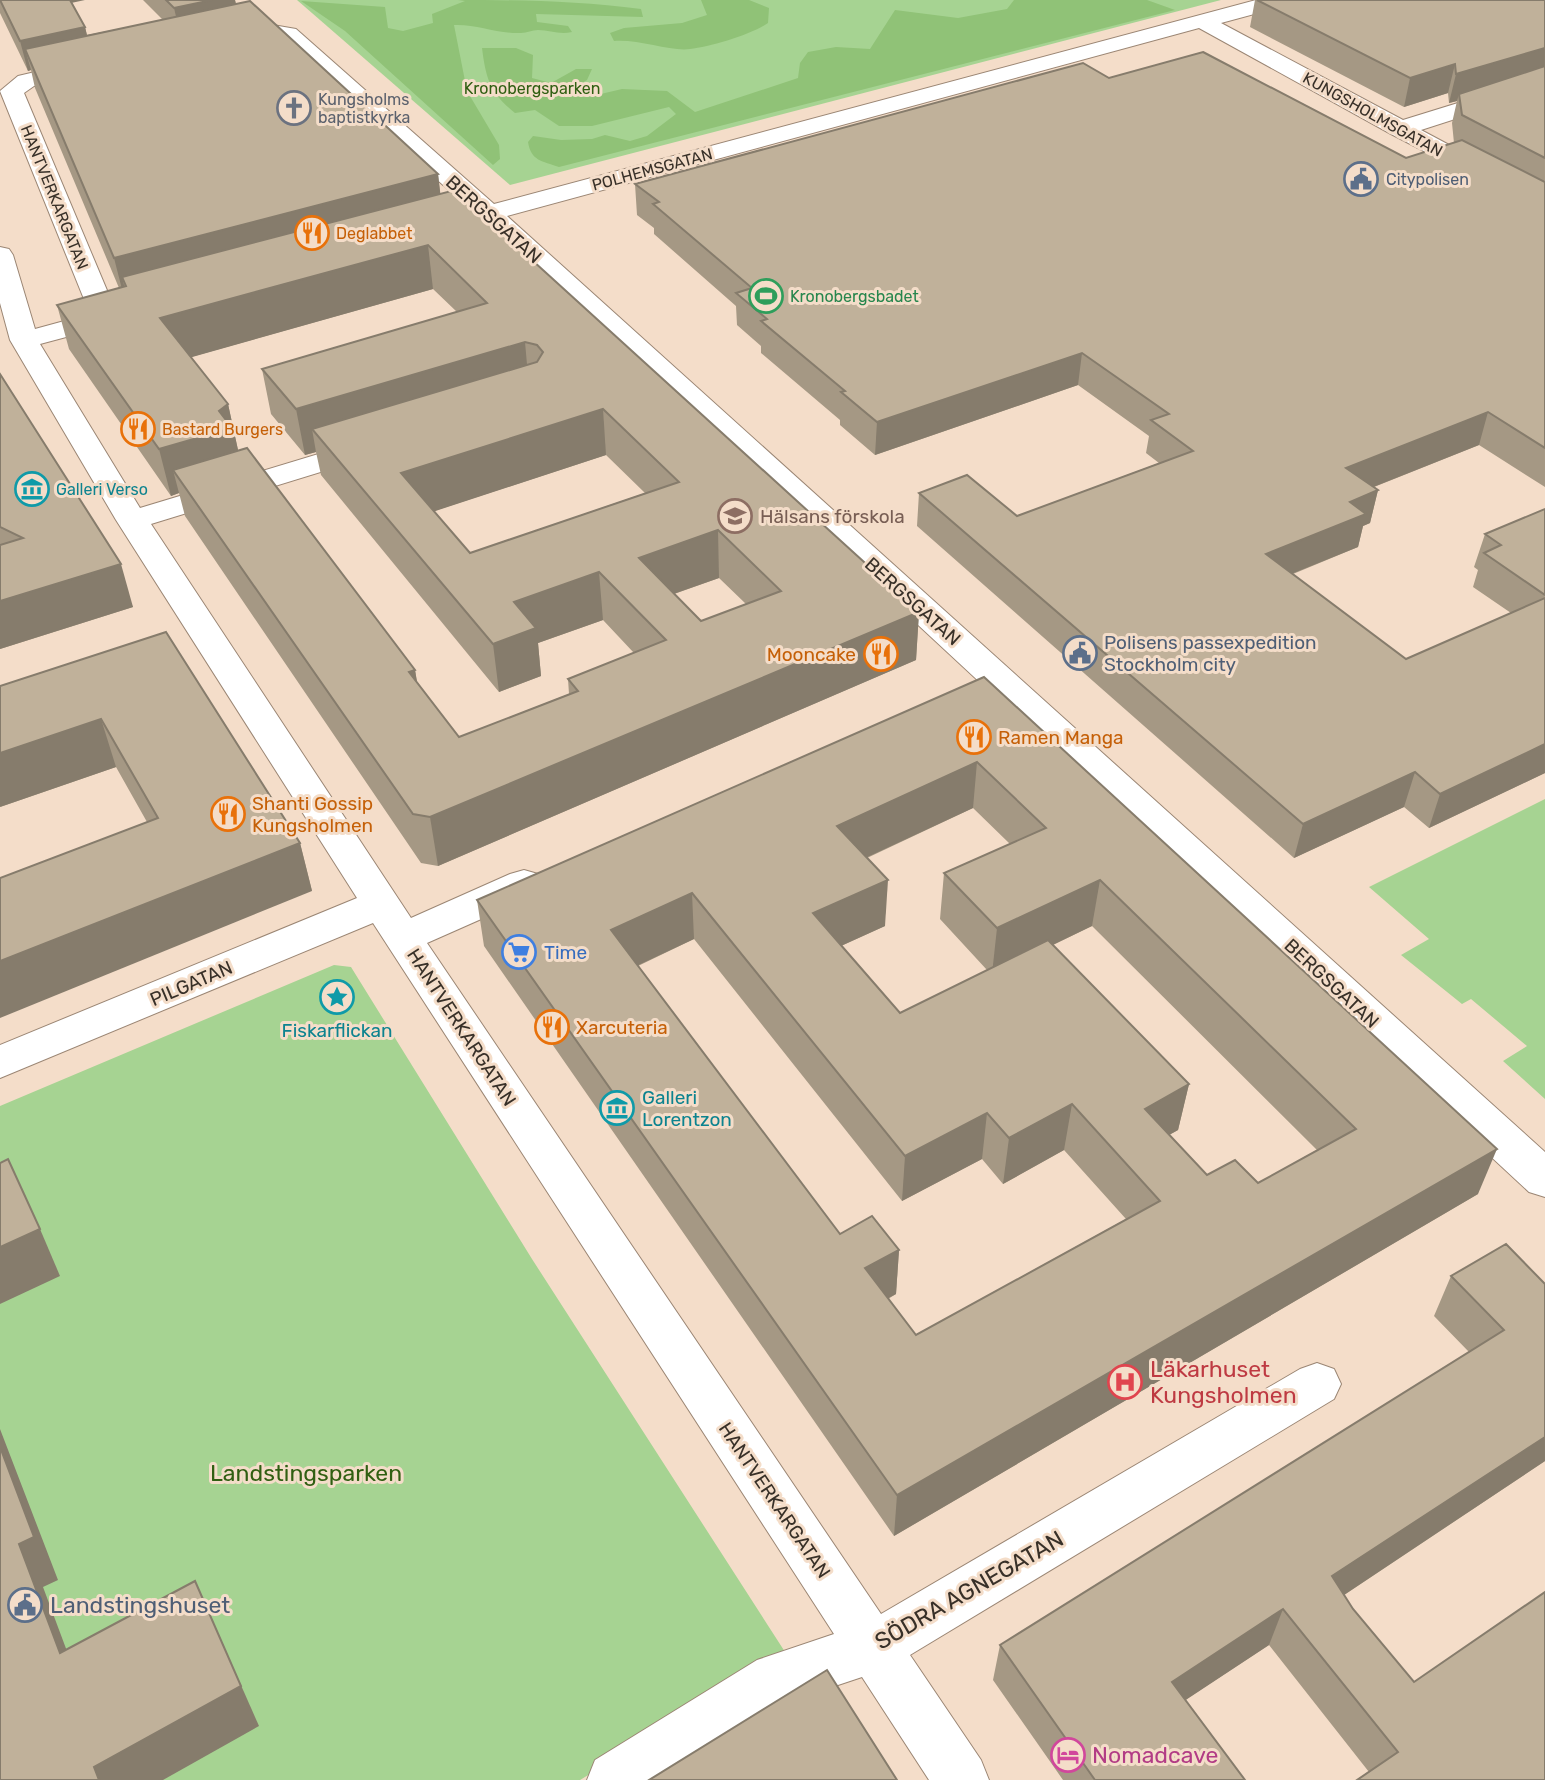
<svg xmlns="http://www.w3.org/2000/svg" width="1545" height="1780" viewBox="0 0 1545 1780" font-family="Rubik,sans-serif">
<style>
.green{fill:#a6d392}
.forest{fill:#90c277}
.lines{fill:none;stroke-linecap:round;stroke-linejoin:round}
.street-casing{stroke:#9b8674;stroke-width:2}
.street{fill:#fff;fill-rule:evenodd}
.wall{fill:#a59884;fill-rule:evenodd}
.shaded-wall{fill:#867c6c}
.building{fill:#c0b19a;stroke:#867c6c;stroke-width:2;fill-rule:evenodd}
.labels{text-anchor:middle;stroke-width:6;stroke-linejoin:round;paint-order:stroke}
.far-park-label{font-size:16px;fill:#305f12;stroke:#f4ddc9}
.far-worship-label{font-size:16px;fill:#5b616d;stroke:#f4ddc9;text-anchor:start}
.far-street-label{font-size:16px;fill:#383028;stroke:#f4ddc9}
.far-service-label{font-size:16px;fill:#4e5e75;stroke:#f4ddc9;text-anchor:start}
.far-food-label{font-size:16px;fill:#c56008;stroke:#f4ddc9;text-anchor:start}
.far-leisure-label{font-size:16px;fill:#27864d;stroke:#f4ddc9;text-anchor:start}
.far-culture-label{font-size:16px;fill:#0d838f;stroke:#f4ddc9;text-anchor:start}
.street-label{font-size:19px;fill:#383028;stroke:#f4ddc9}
.education-label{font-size:19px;fill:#785e54;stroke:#f4ddc9;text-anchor:start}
.service-label{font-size:19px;fill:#4e5e75;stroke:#f4ddc9;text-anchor:start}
.food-label{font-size:19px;fill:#c56008;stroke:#f4ddc9;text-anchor:start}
.shop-label{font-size:19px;fill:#366cbe;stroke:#f4ddc9;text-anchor:start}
.culture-label{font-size:19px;fill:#0d838f;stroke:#f4ddc9}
.near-health-label{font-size:23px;fill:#be3a42;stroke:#f4ddc9;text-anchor:start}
.near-park-label{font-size:23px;fill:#305f12;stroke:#f4ddc9}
.near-street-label{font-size:23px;fill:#383028;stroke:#f4ddc9}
.near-service-label{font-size:23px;fill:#4e5e75;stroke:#f4ddc9;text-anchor:start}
.near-hotel-label{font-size:23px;fill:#b23c85;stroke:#f4ddc9;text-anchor:start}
</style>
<rect width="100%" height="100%" fill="#f4ddc9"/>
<g class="green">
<polygon points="297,0 1221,0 510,185"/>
<polygon points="1545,799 1545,1099 1503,1061 1527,1046 1471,999 1462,1004 1401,955 1429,939 1369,887"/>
<polygon points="334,965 351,967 532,1259 787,1655 580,1780 0,1780 0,1106"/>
</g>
<g class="forest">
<path d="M458,0C520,0 579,1 641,9L643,17L536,14L537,22L568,26L572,32C559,35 550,30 538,30C532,30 527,33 521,33C498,34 477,24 454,25L467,91L499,145L500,159L493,165L345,31L301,1L385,7L388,28L403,31L433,23L432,14L465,1Z"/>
<path d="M701,0H749L769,8L768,23C753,34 710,47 690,49C672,52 639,39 614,41L610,33L624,28L682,23L707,15Z"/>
<path d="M1014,0H1147L1175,10L559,167C542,161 531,161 528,142L533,136L561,140L592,139L605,135L630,141L647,136L676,114L669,107L592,126H559L535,110L515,113C490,93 486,79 482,48H516L533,55L532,78L551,83L576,69H592L587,80L566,93L588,97L622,89L667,91L695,112L798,78L800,63L808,52L836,47L870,49L895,10L958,18L1007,9Z"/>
</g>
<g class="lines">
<g class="street-casing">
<g id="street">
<polygon points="1256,0 1291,0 1288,5 1221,23 1403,120 1545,76 1545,90 1421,130 1545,196 1545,214 1391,134 1199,28 507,216 1545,1152 1545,1197 1529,1192 484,222 471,226 462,223 458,218 462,213 471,210 280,39 260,37 233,43 222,36 225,31 267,24 296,29 494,204"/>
<polygon points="82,61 90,63 93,68 90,73 34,86 24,93 114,307 126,309 130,315 126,321 40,344 140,508 368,439 379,442 383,448 379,454 151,524 411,918 510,874 524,870 538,874 543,884 538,894 427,943 881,1614 1300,1369 1317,1363 1334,1369 1341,1384 1334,1399 910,1655 981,1760 989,1780 929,1780 862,1677 790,1701 666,1780 587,1780 595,1760 757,1660 834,1634 373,923 0,1078 0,1045 357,898 116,520 10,340 0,303 0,247 9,249 13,255 35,329 90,314 0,91 18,76"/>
</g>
</g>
<use href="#street" class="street"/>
</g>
<g class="wall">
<path d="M0,0L72,3L85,27L87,35L163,20L143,0H235L236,4L438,174L440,193L919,612L916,660L438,866L421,863L185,516L179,493L171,496L69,349L57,305L119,288L35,88L31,70L28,71L0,13ZM433,289L457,312L262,369L271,414L305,455L316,452L321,475L499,692L541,676L538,643L603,620L634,653L568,679L569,694L459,737L417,682L415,670L238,450L228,404L191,357ZM606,455L645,493L470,553L434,511ZM719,578L746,604L701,621L674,594Z"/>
<polygon points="1255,0 1545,0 1545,487 1479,445 1374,487 1378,490 1370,523 1363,526 1358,547 1293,574 1406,659 1511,613 1473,587 1478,570 1474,567 1485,534 1545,509 1545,773 1429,828 1404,807 1294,858 917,526 919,493 1017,516 1159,463 1146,453 1149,436 1078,385 875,455 840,425 840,420 761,353 761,346 737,325 736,306 654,234 654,228 637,215 635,184 1109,78 1406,158 1454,143 1452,123 1457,101 1449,103 1448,93 1404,107 1250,27"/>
<polygon points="0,374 133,607 0,649"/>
<polygon points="166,632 300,843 312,891 147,822 116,767 0,807"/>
<path d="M984,677L1478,1194L894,1536L484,946L477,900ZM973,808L1010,844L944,873L940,919L987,970L900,1013L841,946L885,926L867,858ZM1092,926L1317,1150L1258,1183L1207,1175L1169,1135L1178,1130L1189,1084L1053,945ZM694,939L902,1201L982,1159L1003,1184L1064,1150L1126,1219L916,1335L888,1299L896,1294L899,1250L840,1234L638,966Z"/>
<polygon points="1451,1276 1545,1284 1545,1461 1344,1595 1353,1609 1414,1682 1545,1780 1369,1772 1269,1645 1185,1700 1245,1780 1063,1780 993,1680 1000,1645 1469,1352 1434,1316"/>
</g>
<g class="shaded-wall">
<polygon points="70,0 85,0 71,3"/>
<polygon points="212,0 235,0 240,24 181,37 174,8"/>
<polygon points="85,27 92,57 25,49 31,70 28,71 20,41"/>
<polygon points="1545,48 1545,74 1459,94 1457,101 1449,103 1456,74"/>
<polygon points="1455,64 1448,93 1404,107 1410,78"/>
<polygon points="438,174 443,216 126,286 122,277 128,301 125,301 114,258"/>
<polygon points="428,245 433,289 171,363 160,318"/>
<polygon points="525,342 529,387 312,429 316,452 305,455 296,409"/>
<polygon points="1082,353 1078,385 875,455 877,422"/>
<polygon points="228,404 238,450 173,470 179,493 171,496 159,449"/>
<polygon points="603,409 606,455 408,520 401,473"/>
<polygon points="1488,412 1479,445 1338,501 1346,468"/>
<polygon points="1378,490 1370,523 1363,526 1358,547 1259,587 1266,554 1350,502"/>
<polygon points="718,530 719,578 642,605 639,558"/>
<polygon points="121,564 133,607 0,649 0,601"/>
<polygon points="599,572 603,620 538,643 541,676 499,692 493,644 514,602"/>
<polygon points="919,612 916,660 438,866 430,817"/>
<polygon points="415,670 423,718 409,672"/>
<polygon points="101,719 116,767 0,807 0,753"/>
<polygon points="1545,744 1545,773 1429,828 1440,794"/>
<polygon points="977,762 973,808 835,872 837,826"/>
<polygon points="1415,772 1404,807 1294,858 1303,824"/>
<polygon points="300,843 312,891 0,1018 0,961"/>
<polygon points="888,880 885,926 812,959 813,913"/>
<polygon points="1100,880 1092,926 992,974 997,928"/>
<polygon points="692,893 694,939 615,976 611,930"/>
<polygon points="1189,1084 1178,1130 1135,1154 1145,1109"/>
<polygon points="1072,1104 1064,1150 1003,1184 1009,1138"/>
<polygon points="987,1113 982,1159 902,1201 905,1156"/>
<polygon points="1497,1149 1478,1194 894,1536 897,1495"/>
<polygon points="40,1229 60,1276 0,1304 0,1247"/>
<polygon points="899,1250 896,1294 862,1312 865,1268"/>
<polygon points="0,1429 58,1580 43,1587 83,1694 60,1653 19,1544 0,1447"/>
<polygon points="1545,1437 1545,1461 1317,1613 1332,1576"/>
<polygon points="195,1581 259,1726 163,1780 99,1780 94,1767"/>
<polygon points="1283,1609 1269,1645 1160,1717 1172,1682"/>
</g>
<g class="building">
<polygon points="0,0 70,0 85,27 20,41"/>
<polygon points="166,0 212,0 174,8"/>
<polygon points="1257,0 1545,0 1545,48 1456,74 1455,64 1410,78"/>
<polygon points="250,1 438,174 114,258 25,49"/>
<polygon points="1203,52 1406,158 1462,140 1545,182 1545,448 1488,412 1346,468 1378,490 1350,502 1366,514 1266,554 1406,659 1545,598 1545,744 1440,794 1415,772 1303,824 919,493 967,475 1017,516 1193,451 1151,420 1169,414 1082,353 877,422 841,392 845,391 761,321 767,319 736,293 752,288 653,204 659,202 635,184 1083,63 1109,78"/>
<polygon points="1545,66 1545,158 1462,115 1459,94"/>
<path d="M455,190L919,612L430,817L413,814L173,470L247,448L415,670L409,672L459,737L578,691L568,679L666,640L599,572L514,602L536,628L493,644L312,429L537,362L543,352L537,345L525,342L296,409L262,369L487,303L428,245L160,318L228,404L219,411L232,428L159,449L57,305L126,286L122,277ZM603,409L679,482L470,553L401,473ZM718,530L781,591L701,621L639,558Z"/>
<polygon points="0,374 121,564 0,601 0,545 23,538 0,527"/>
<polygon points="1545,509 1545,595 1484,553 1501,545 1485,534"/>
<polygon points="166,632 300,843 0,961 0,878 158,818 101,719 0,753 0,686"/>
<path d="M984,677L1497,1149L897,1495L477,900ZM977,762L1046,828L944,873L997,928L1100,880L1356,1129L1258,1183L1235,1160L1207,1175L1145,1109L1189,1084L1048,940L900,1013L813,913L888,880L837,826ZM692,893L905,1156L987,1113L1009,1138L1072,1104L1160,1201L916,1335L865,1268L899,1250L872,1216L840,1234L611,930Z"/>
<polygon points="8,1159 40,1229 0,1247 0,1163"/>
<polygon points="1506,1244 1545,1284 1545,1437 1332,1576 1353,1609 1414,1682 1545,1592 1545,1780 1357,1780 1398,1752 1283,1609 1172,1682 1245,1780 1095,1780 1000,1645 1504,1330 1451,1276"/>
<polygon points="0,1447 34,1537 19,1544 60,1653 195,1581 241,1686 94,1767 99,1780 0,1780"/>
<polygon points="827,1670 897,1780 649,1780"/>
</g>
<defs>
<g id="church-ring" transform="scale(1.75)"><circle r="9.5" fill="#f4ddc9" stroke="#6b7280" stroke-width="1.5"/><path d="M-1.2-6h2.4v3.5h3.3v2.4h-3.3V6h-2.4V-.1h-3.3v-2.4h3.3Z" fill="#6b7280"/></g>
<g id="civic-ring" transform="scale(1.75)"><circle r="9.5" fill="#f4ddc9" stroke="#5c6f8a" stroke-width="1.5"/><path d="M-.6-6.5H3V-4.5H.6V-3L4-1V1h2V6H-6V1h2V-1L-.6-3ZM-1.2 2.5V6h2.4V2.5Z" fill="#5c6f8a"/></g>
<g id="restaurant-ring" transform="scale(1.75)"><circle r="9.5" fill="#f4ddc9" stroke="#e8710a" stroke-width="1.5"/><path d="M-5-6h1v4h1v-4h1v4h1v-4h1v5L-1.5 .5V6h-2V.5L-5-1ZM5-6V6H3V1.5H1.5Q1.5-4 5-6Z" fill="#e8710a"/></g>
<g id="stadium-ring" transform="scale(1.75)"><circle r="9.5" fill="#f4ddc9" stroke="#2e9e5b" stroke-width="1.5"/><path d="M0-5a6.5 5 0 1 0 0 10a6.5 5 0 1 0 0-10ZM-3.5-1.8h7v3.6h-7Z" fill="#2e9e5b"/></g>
<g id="museum-ring" transform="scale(1.75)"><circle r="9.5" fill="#f4ddc9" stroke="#0f9aa8" stroke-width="1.5"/><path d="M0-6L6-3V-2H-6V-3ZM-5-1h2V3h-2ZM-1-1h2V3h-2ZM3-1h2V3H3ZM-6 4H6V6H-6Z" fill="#0f9aa8"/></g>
<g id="school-ring" transform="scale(1.75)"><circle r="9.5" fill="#f4ddc9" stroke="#8d6e63" stroke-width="1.5"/><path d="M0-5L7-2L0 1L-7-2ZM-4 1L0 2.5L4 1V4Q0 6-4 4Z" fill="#8d6e63"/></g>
<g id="supermarket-ring" transform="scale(1.75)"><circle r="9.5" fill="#f4ddc9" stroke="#3f7fe0" stroke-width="1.5"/><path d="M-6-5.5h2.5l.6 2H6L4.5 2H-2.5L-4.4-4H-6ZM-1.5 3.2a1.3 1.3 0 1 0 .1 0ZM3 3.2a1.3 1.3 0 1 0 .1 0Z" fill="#3f7fe0"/></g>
<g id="sight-ring" transform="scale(1.75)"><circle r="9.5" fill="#f4ddc9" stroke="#0f9aa8" stroke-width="1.5"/><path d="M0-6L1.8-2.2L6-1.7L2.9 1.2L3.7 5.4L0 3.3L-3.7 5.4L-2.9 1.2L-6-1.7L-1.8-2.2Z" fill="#0f9aa8"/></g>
<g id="hospital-ring" transform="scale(1.75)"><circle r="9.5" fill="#f4ddc9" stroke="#e0444e" stroke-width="1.5"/><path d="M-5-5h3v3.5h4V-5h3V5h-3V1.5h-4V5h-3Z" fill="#e0444e"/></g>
<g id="hotel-ring" transform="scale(1.75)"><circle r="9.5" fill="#f4ddc9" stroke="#d1479c" stroke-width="1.5"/><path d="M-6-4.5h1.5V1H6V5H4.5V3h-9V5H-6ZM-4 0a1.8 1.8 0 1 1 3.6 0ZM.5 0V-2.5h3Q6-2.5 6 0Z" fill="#d1479c"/></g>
</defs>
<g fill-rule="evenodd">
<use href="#church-ring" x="294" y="108"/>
<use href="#civic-ring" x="1361" y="179"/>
<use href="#restaurant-ring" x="312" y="233"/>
<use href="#stadium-ring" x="766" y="296"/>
<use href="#restaurant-ring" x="138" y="429"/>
<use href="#museum-ring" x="32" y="489"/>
<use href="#school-ring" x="735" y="516"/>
<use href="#civic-ring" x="1080" y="653"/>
<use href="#restaurant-ring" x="881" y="654"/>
<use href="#restaurant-ring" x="974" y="737"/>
<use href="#restaurant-ring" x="228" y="814"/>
<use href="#supermarket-ring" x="519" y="952"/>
<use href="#sight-ring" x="337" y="997"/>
<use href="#restaurant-ring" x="552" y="1027"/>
<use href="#museum-ring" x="617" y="1108"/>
<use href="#hospital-ring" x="1125" y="1382"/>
<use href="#civic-ring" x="25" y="1605"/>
<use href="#hotel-ring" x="1068" y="1755"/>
</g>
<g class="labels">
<g class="far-park-label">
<text x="532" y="94">Kronobergsparken</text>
</g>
<g class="far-worship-label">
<text x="318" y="105">Kungsholms<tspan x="318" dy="18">baptistkyrka</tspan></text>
</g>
<g class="far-street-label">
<text transform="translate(1373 114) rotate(29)" y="6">KUNGSHOLMSGATAN</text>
<text transform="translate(652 169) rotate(-15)" y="6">POLHEMSGATAN</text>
<text transform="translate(55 197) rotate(68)" y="6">HANTVERKARGATAN</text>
</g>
<g class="far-service-label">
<text x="1386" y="185">Citypolisen</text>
</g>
<g class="far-food-label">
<text x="336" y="239">Deglabbet</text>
<text x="162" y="435">Bastard Burgers</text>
</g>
<g class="far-leisure-label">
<text x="790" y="302">Kronobergsbadet</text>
</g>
<g class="far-culture-label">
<text x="56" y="495">Galleri Verso</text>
</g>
<g class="street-label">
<text transform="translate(494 219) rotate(42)" y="7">BERGSGATAN</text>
<text transform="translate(913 601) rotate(42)" y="7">BERGSGATAN</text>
<text transform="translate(191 983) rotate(-23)" y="7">PILGATAN</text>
<text transform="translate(1332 983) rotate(43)" y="7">BERGSGATAN</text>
<text transform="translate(462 1027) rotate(57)" y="7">HANTVERKARGATAN</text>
<text transform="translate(775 1500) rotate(56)" y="7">HANTVERKARGATAN</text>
</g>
<g class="education-label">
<text x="760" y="523">Hälsans förskola</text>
</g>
<g class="service-label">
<text x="1104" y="649">Polisens passexpedition<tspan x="1104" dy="22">Stockholm city</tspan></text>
</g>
<g class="food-label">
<text x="856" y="661" text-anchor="end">Mooncake</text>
<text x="998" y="744">Ramen Manga</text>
<text x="252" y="810">Shanti Gossip<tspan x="252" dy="22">Kungsholmen</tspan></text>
<text x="576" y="1034">Xarcuteria</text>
</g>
<g class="shop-label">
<text x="544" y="959">Time</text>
</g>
<g class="culture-label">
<text x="337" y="1037">Fiskarflickan</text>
<text x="642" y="1104" text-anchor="start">Galleri<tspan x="642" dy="22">Lorentzon</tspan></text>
</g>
<g class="near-health-label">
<text x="1150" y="1377">Läkarhuset<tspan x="1150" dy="26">Kungsholmen</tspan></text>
</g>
<g class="near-park-label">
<text x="306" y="1481">Landstingsparken</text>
</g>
<g class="near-street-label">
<text transform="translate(969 1590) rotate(-30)" y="8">SÖDRA AGNEGATAN</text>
</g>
<g class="near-service-label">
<text x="50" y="1613">Landstingshuset</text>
</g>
<g class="near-hotel-label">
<text x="1092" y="1763">Nomadcave</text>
</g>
</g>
</svg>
